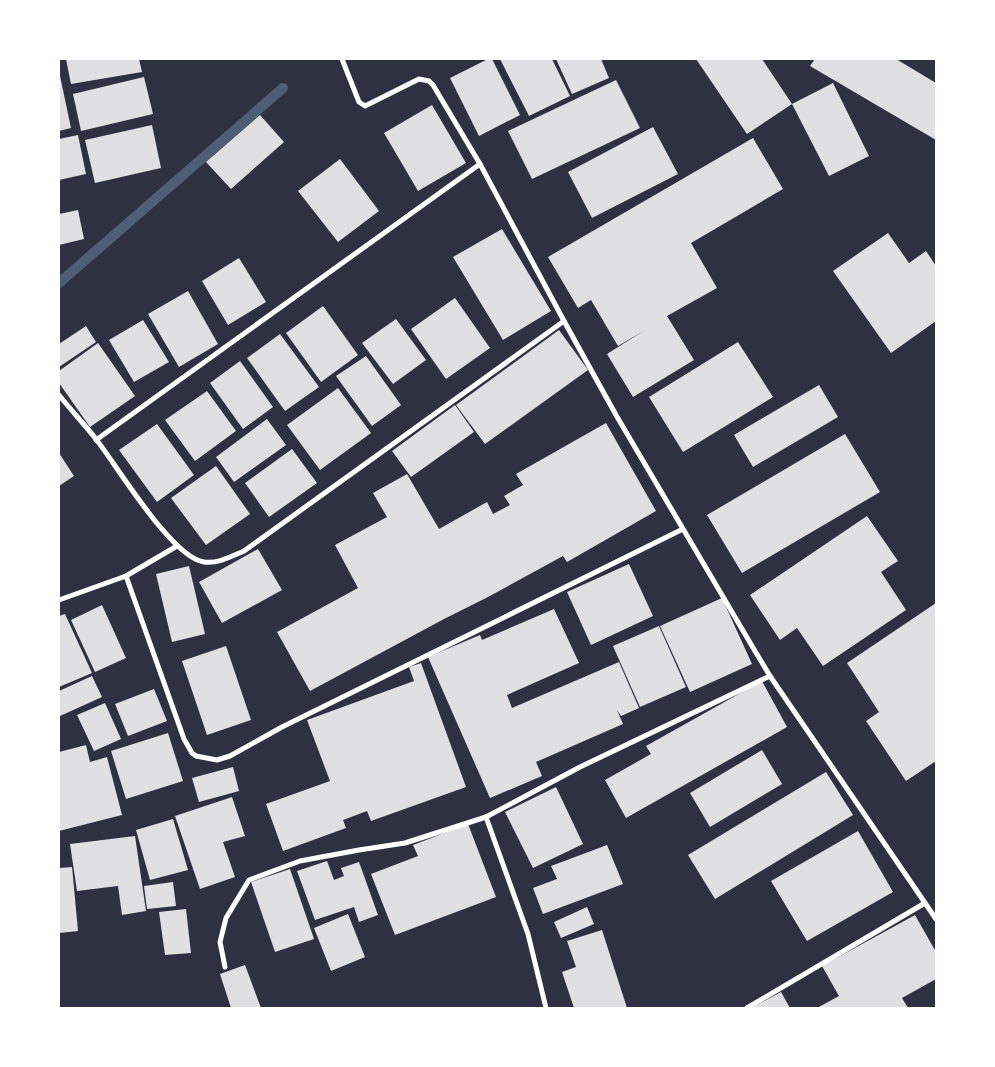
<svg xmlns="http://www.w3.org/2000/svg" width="995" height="1067" viewBox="0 0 995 1067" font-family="'Fira Sans',sans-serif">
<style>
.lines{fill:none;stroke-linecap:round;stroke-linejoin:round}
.stream{stroke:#4f5d75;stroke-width:10}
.building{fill:#e0e0e3}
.minor{stroke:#fff;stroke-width:5}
</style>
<rect width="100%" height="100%" fill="#2d3142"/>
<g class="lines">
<polyline class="stream" points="59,283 283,88"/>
</g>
<g class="building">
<polygon points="66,59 139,59 142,72 71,84"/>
<polygon points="488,59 492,59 520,115 479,136 450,78"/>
<polygon points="500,59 552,59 570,96 529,116"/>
<polygon points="556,59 601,59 609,78 572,94"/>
<polygon points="696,59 762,59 792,104 747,134"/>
<polygon points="815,59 896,59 936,83 936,140 810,66"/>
<polygon points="60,76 71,128 59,131 59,77"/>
<polygon points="144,77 153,114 81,131 73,94"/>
<polygon points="616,80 640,128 532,179 508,131"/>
<polygon points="833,83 869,156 829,176 792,104"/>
<polygon points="432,105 466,163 418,191 384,133"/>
<polygon points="260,115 284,142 231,189 206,162"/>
<polygon points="152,125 161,168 95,183 85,140"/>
<polygon points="653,127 678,174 592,218 568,172"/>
<polygon points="78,135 86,174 59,180 59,139"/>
<polygon points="753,138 783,189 691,243 717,288 667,316 694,360 633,397 607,354 645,330 618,346 591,300 578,308 548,257"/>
<polygon points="340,159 379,211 338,242 298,191"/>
<polygon points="78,210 84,239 59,245 59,214"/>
<polygon points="502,229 551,311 503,340 453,257"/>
<polygon points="888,233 909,263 926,251 936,266 936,321 891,353 833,271"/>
<polygon points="239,258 266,302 228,325 202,281"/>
<polygon points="188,291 218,344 179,367 148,314"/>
<polygon points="455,298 490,348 446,379 411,329"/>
<polygon points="323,306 358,355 321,382 286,333"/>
<polygon points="396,319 426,360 393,384 362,343"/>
<polygon points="143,320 169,362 134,382 109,340"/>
<polygon points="86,326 96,342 59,367 59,344"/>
<polygon points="559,330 588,370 485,444 456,405"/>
<polygon points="280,334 319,387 285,411 247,358"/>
<polygon points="738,342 773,397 683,452 649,397"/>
<polygon points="98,343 135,396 90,427 59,383 59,371"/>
<polygon points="366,356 401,405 372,426 336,376"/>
<polygon points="240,361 273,407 243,429 210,383"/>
<polygon points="819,385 838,417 753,467 734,435"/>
<polygon points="338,388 371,433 320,470 287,425"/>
<polygon points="207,391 236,431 195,461 165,420"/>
<polygon points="455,405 474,432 411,477 392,451"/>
<polygon points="267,419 286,445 234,482 216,457"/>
<polygon points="606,423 656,511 567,562 563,556 488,597 444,619 310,691 277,632 358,588 335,545 387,517 373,493 407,474 439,529 487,502 493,514 510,505 504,496 523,485 516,474"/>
<polygon points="157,424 194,475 157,502 119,450"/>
<polygon points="845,434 880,492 742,573 707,515"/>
<polygon points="292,449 317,483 269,517 245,483"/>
<polygon points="59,453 74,476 59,486"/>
<polygon points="216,466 250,514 206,545 171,498"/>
<polygon points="867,516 898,561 881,572 906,610 823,666 797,628 780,640 750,595"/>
<polygon points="258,549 282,590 222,623 199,582"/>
<polygon points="629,564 653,616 591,645 567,592"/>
<polygon points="189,566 205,634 172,642 156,574"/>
<polygon points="722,598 752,664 690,692 660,626"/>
<polygon points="936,603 936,761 906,781 866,721 879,712 847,663"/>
<polygon points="102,605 126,658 95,672 71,620"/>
<polygon points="554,609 579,663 507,695 512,708 619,662 639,708 621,716 617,710 623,724 536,762 542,776 490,798 428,657 480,635 482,640"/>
<polygon points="65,614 92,673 59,687 59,616"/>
<polygon points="659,626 686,687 640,707 613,646"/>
<polygon points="226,646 251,720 207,735 182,661"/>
<polygon points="421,663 466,787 371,821 367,811 343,820 346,828 283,851 266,804 330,781 307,720 414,681 409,667"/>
<polygon points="92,676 102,697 60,716 59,713 59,691"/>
<polygon points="762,681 787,727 626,818 605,780 651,754 646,746"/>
<polygon points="154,689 167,721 128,736 115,704"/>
<polygon points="105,703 121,739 94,751 77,715"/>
<polygon points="168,733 183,781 126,799 111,751"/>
<polygon points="86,745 90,762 107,757 122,815 59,831 59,752"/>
<polygon points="762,750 782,784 710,827 690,793"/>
<polygon points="233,767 239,791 199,802 192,778"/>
<polygon points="826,772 853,815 715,899 688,855"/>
<polygon points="556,787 583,844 533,868 505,812"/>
<polygon points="232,797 245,836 223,842 235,877 200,889 175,816"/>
<polygon points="173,819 188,870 150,880 136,830"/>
<polygon points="468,824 496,897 395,935 371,874 418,856 413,845"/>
<polygon points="858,831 893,892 807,941 771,881"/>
<polygon points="135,836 146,911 122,915 118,886 77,891 70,844"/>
<polygon points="607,845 623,884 543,914 533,888 557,879 551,866"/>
<polygon points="327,861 334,880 344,876 341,868 359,862 378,915 359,922 354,907 315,920 297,871"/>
<polygon points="72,867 78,931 59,933 59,868"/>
<polygon points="290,869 314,939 275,952 251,882"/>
<polygon points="173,882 176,906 147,909 144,886"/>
<polygon points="587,907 594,924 561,938 554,922"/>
<polygon points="186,909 191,953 165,955 159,912"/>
<polygon points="348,914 365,957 331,971 314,928"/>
<polygon points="915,915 936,952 936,979 902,998 908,1008 817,1008 839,996 822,966"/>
<polygon points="602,930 627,1008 574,1008 562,972 576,967 567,941"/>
<polygon points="245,965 261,1008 231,1008 220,974"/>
<polygon points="781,992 790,1008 751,1008"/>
</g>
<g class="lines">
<g class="minor">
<polyline points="342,59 359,102 365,106 419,79 429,81 433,85 480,164 564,321 616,415 752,646 770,676 936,919"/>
<path d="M59,395C71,410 84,424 96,439C117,466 172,558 204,562C218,564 232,556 244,551L564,321"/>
<polyline points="96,440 480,164"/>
<polyline points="126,576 184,739 192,753 196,756 217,760 230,756 282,727 683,529"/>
<polyline points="59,600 126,576 177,546"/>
<polyline points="486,817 528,934 546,1008"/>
<polyline points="225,967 220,942 226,918 249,880 300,861 359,850 405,843 486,817 580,767 770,676"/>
<polyline points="747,1008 925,903"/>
</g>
</g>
<rect width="995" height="1067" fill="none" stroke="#ffffff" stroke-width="120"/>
</svg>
